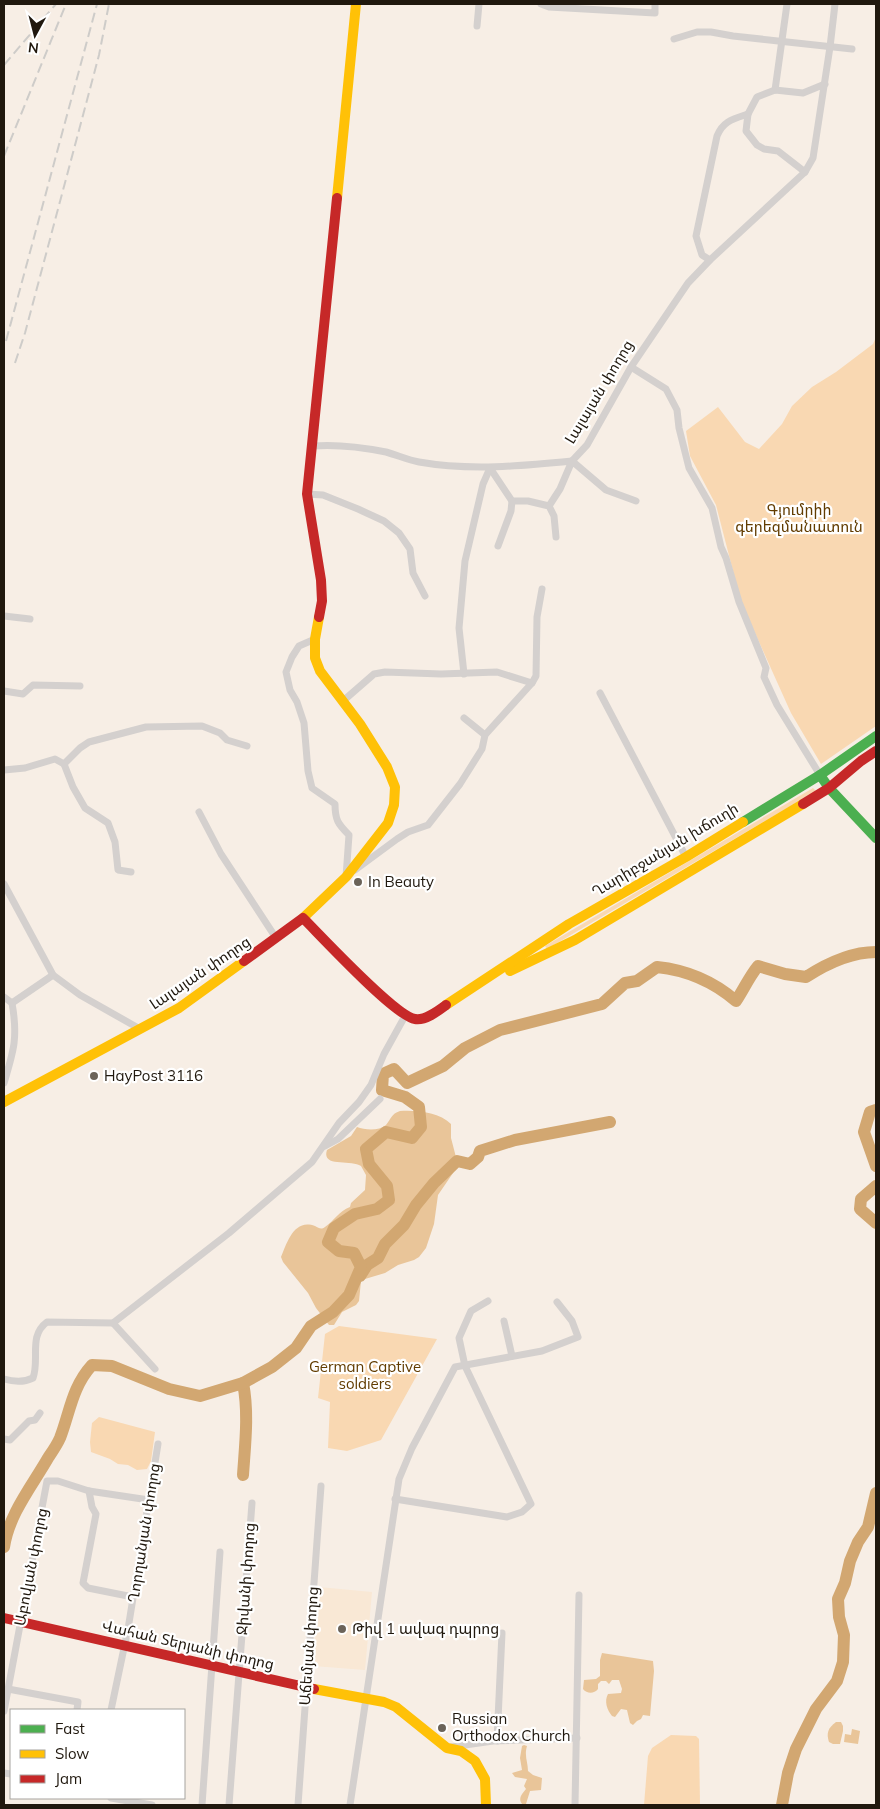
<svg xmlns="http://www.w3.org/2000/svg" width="880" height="1809" viewBox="0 0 880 1809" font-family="Mulish,'Noto Sans Armenian',sans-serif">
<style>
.built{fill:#f9e8d5}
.green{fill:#f9d8b2}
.forest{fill:#e9c599}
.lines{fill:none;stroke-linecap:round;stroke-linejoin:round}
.river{stroke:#d2a771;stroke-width:12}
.street{stroke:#d4d0ce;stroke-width:7}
.fast{stroke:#4caf50;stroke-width:10}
.slow{stroke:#ffc107;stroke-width:10}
.jam{stroke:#c62828;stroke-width:10}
.rail{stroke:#ceccc9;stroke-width:2;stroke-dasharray:10 5;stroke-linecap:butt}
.poi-dot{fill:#6b6359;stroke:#fff;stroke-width:2}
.labels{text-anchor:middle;stroke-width:4.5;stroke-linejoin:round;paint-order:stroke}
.street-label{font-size:15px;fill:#20180e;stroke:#fff}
.park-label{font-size:15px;fill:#623c00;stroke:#fff}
.poi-label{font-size:15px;fill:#20180e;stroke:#fff;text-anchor:start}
</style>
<rect width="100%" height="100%" fill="#f7eee5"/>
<polygon class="built" points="319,1587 372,1592 365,1670 313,1666"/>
<g class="green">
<polygon points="876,337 876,726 821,764 791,713 741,602 716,505 690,456 686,431 718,407 745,442 759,449 782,424 792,406 812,387 836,372 873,344"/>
<polygon points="813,788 816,791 547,949 545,946"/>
<polygon points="339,1326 437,1339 381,1440 347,1451 328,1448 330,1402 318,1398 325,1334"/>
<polygon points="99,1417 155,1432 151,1461 147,1469 137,1470 128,1465 118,1464 110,1459 91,1452 90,1442 92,1423"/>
<polygon points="671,1735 696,1736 699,1739 700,1805 644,1805 648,1756 652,1748"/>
</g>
<g class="forest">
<path d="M400,1111C416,1110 439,1112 451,1124V1138L457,1161L453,1173L438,1195L434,1224L426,1248L419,1257L414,1260L398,1265L385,1273L365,1279L361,1281L359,1301L356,1305L342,1312L334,1325H329L316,1308L308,1293L283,1262L281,1257C287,1243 294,1218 315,1226C319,1228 321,1230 325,1227C334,1221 339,1211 350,1207L351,1203L365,1190L366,1175L361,1166C351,1159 321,1168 327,1150L351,1136L357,1127C365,1130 379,1131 386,1125C391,1119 391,1114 400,1111Z"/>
<path d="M602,1653L653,1661L654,1671L650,1716L643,1715L641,1719L637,1721L633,1725L630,1723L627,1710L621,1709L615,1717L612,1716C607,1710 604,1701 608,1694L621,1693L622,1689L619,1680H612L609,1684L606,1681H601L598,1684V1689C594,1694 587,1694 583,1689L584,1680L596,1679L600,1676V1660Z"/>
<path d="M836,1722H841L843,1726V1731L840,1744H833L829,1742C826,1733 828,1728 836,1722Z"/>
<polygon points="852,1729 860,1731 858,1744 844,1742 845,1734 851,1735"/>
<path d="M524,1745L527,1746C524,1756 528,1762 528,1771L533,1775L542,1778L541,1790L530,1791L526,1804L523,1805C517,1799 522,1794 526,1789L524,1786L527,1779L515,1777L512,1773L522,1770L520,1758L522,1746Z"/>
</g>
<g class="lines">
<g class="river">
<polyline points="876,1110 870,1112 864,1132 876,1166"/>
<polyline points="876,1186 861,1199 860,1209 876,1223"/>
<polyline points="360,1276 367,1265 378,1258 385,1244 404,1225 416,1205 434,1183 457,1161 470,1164 478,1157 480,1151 515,1140 610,1122"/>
<path d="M243,1475C245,1445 249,1413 243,1383"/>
<path d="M4,1547C9,1514 32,1486 48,1458C52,1452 57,1445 60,1438C70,1412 72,1387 92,1365L112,1366L169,1389L200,1396L243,1383L272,1367L296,1348L311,1326L333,1312L349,1295L361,1267L354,1253L339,1251L328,1242L334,1228L355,1214L377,1209L389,1200L387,1186L369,1164L366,1149L386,1132L412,1138L421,1127L419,1107L405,1097L382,1090L383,1074L394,1069L407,1083L443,1066L465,1048L500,1030L602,1004L625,983L637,981L657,967C686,970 714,982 736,1001C744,989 749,977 758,966L785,974L806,977C826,964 852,952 876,952"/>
<polyline points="782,1805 788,1773 796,1749 816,1709 837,1681 843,1662 844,1635 839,1617 838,1599 845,1583 850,1561 858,1542 868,1527 876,1493"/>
</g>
<g class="street">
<polyline points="541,4 549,7 655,13 655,4"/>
<polyline points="477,26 479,4"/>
<polyline points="674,39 697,32 711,32 733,36 852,49"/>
<polyline points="775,90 787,4"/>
<polyline points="805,172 778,151 764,149 757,145 746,131 748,114 757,97 775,90 803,93 825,84"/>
<path d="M710,260L702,255L696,236L717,136C723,121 733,119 748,114"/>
<polyline points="631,367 666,389 677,410 679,428 689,468 712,508 721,547 726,558 739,602 766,668 764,677 777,705 820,775"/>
<path d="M313,446C338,444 361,447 386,452C397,455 408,460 419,462C470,471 521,466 572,461L587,445L631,367L688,283L710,260L805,172L813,158L830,47L835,4"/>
<polyline points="490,468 512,501 528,501 549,506 554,516 556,537"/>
<polyline points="307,494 323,495 358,509 384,521 399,533 410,549 413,573 425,596"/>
<polyline points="549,506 560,489 572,461 606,490 636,501"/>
<polyline points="498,546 511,511 512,501"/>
<polyline points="4,616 30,619"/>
<path d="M315,639L299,646L292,657L286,672L290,690L297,702L304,723L308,771L312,788L335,804C335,820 338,824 349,835L346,877"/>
<polyline points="464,674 459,628 465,561 483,484 490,468"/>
<polyline points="4,691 23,694 33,685 80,686"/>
<polyline points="600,693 686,857"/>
<polyline points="343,701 374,674 385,672 441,674 497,672 532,683"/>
<polyline points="464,718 485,735"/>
<polyline points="64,764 80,748 89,742 146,727 202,726 220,733 227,740 247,746"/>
<polyline points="4,770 25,768 55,759 64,764 73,787 85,808 108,823 115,842 118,870 131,872"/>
<polyline points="199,812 221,854 276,938"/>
<polyline points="355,870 397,839 408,832 428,825 460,784 482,749 485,735 532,683 536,676 537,617 542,589"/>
<polyline points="4,884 53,975 80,995 140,1029"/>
<path d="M4,997L12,1003C18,1037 14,1050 4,1083"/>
<polyline points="12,1003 53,975"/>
<polyline points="325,1146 338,1139 380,1099"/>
<polyline points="504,1321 512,1356"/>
<polyline points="113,1323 155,1369"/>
<path d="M4,1379C14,1382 23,1383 33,1378C40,1359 28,1336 47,1322L113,1323L229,1233L312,1162L339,1123L359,1102L371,1085L384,1054L405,1016"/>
<polyline points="4,1439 10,1440 29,1421 35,1420 40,1413"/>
<polyline points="89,1491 92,1507 96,1514 83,1583 88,1588 133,1597"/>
<polyline points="395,1499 507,1517 522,1512 531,1504 465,1366 459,1338 471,1311 488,1301"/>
<polyline points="8,1689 78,1702 77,1710"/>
<polyline points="111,1710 128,1629 158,1444"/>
<polyline points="4,1711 47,1481 58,1481 89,1491 149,1500"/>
<polyline points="497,1741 502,1633"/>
<polyline points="451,1747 493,1741 577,1738"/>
<polyline points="4,1773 11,1774"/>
<polyline points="111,1798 152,1805"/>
<polyline points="202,1805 220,1552"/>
<polyline points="229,1805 252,1503"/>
<polyline points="298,1805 321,1486"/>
<polyline points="350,1805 399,1479 412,1448 455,1367 542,1351 578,1337 572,1321 557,1302"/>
<polyline points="575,1805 579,1595"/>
</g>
<g class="fast">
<polyline points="820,775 829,788 876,838"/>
<polyline points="743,822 820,775 876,736"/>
</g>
<g class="slow">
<polyline points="337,198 356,4"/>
<polyline points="303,918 346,877 388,823 394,805 395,787 387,767 360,724 320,671 315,658 315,639 319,617"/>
<polyline points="510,971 575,940 803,804"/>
<polyline points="446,1005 569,924 686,857 743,822"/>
<polyline points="4,1102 179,1008 244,961"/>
<polyline points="314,1689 384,1702 396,1707 447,1748 461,1751 475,1761 485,1779 486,1805"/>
</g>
<g class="jam">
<polyline points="319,617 322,601 321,580 307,494 337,198"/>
<polyline points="803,804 829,788 861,761 876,751"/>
<path d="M244,961L303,918C322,937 395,1016 415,1019C425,1021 438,1011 446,1005"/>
<polyline points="4,1618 314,1689"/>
</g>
<g class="rail">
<polyline points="4,65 56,4"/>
<polyline points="4,156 66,4"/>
<polyline points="6,341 97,4"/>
<polyline points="15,363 25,333 99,55 109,4"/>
</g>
</g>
<g class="poi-dot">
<circle cx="358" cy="882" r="5"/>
<circle cx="94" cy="1076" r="5"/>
<circle cx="342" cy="1629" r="5"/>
<circle cx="442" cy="1728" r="5"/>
</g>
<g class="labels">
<g class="street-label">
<text transform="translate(599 392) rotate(-59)" y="5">Լալայան փողոց</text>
<text transform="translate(665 850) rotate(-31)" y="5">Ղարիբջանյան խճուղի</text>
<text transform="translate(200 973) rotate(-34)" y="5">Լալայան փողոց</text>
<text transform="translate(144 1533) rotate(-81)" y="5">Ղորղանյան փողոց</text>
<text transform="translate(31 1567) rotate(-79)" y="5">Աբովյան փողոց</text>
<text transform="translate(246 1579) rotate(-86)" y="5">Ջիվանի փողոց</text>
<text transform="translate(188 1645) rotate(13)" y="5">Վահան Տերյանի փողոց</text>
<text transform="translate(309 1646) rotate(-86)" y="5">Աճեմյան փողոց</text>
</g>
<g class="park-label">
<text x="799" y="515">Գյումրիի<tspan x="799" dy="17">գերեզմանատուն</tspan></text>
<text x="365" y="1372">German Captive<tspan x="365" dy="17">soldiers</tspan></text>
</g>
<g class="poi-label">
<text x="368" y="887">In Beauty</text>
<text x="104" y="1081">HayPost 3116</text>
<text x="352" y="1634">Թիվ 1 ավագ դպրոց</text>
<text x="452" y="1724">Russian<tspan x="452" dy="17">Orthodox Church</tspan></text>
</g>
</g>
<rect width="880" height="1809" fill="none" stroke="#20180e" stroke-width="10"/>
<rect x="10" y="1709" width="175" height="90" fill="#ffffff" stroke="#a6a39f"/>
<rect x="20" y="1725" width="25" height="8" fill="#4caf50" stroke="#a6a39f"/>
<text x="55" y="1734" font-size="15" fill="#20180e">Fast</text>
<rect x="20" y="1750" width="25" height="8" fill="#ffc107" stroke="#a6a39f"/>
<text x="55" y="1759" font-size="15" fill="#20180e">Slow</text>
<rect x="20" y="1775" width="25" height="8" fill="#c62828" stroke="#a6a39f"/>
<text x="55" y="1784" font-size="15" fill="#20180e">Jam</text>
<g transform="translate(35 35) rotate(187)" stroke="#ffffff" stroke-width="4" paint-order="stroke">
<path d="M0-4L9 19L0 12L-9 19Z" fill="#20180e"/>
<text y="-8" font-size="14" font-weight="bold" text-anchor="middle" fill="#20180e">N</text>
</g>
</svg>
